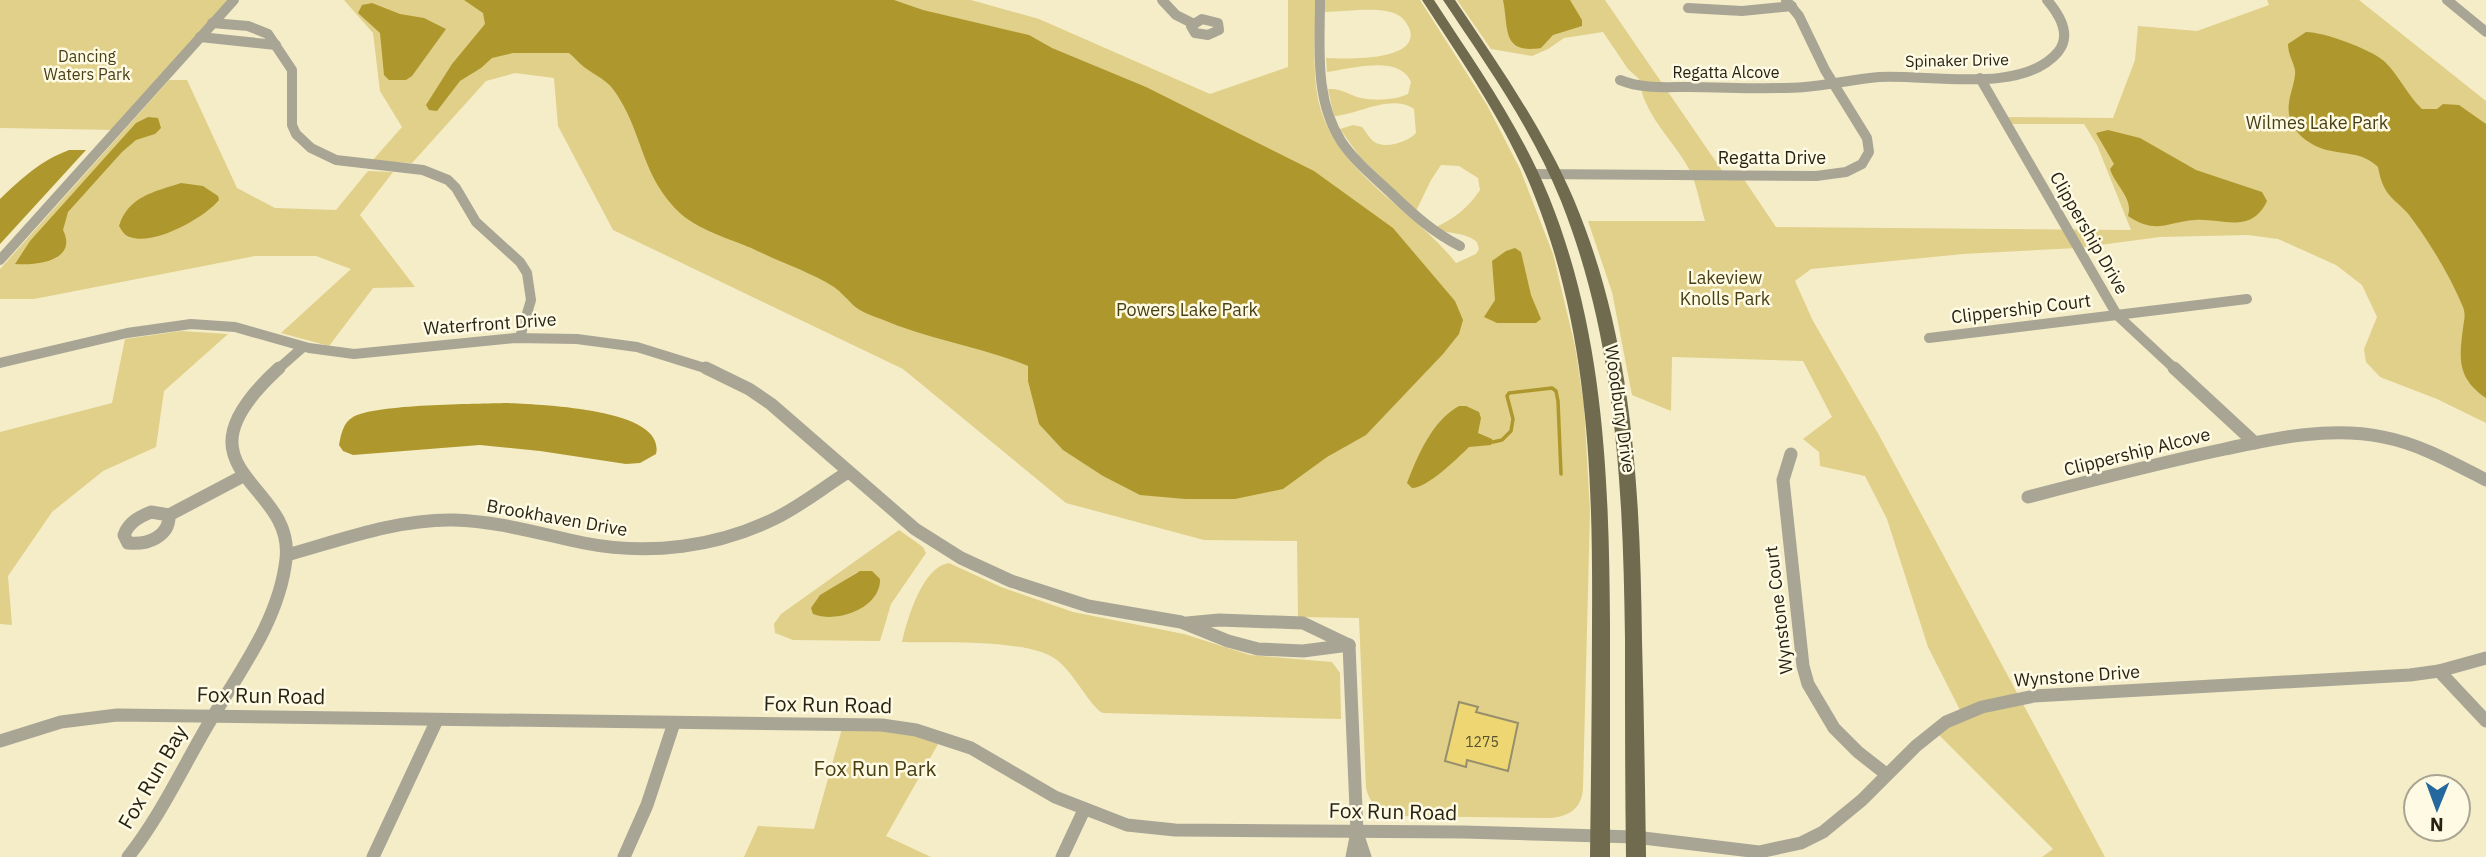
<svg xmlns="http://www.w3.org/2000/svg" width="2486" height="857" viewBox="0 0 2486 857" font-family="'IBM Plex Sans',sans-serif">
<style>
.green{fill:#e0d089;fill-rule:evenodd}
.water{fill:#ae982d}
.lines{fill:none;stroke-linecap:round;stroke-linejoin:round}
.stream{stroke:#ae982d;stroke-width:3.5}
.building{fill:#eed772;stroke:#968e6c;stroke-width:2}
.minor-far1{stroke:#a8a595;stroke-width:10}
.minor{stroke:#a8a595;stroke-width:13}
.major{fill:#706a4e;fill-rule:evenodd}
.labels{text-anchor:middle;stroke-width:5;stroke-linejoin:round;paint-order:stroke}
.number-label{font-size:14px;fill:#58502c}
.far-park-label{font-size:16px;fill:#483f14;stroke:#fffae4}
.far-street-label{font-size:16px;fill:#262315;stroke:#fffae4}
.park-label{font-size:18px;fill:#483f14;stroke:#fffae4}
.street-label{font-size:18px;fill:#262315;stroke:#fffae4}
.near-street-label{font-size:21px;fill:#262315;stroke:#fffae4}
.near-park-label{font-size:21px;fill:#483f14;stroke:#fffae4}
</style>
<rect width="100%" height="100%" fill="#f5edc8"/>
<g class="green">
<polygon points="0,0 234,0 117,130 0,128"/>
<path d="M344,0H971L1039,19L1210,94L1288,67V0H1315C1316,34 1311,74 1320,107C1339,175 1415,210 1456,263L1476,254L1479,249L1477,242C1464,231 1448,235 1434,228C1454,219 1468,208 1480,190L1478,178L1459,166L1441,165L1431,180L1416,211L1360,157L1340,129L1353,125L1362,127C1366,131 1369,138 1373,141C1384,150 1408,142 1416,133L1414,109C1391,93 1357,115 1334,116L1328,89C1342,88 1349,95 1361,98C1375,101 1396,100 1408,94L1411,82C1399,54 1351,69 1327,72L1326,58C1344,59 1419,62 1410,30C1407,23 1403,17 1396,14C1379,6 1344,12 1325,12L1324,0H1420L1487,105L1520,169L1553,254L1575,346L1584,405L1590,511L1583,788C1582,808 1570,816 1551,818L1397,816C1381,813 1370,805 1366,788L1359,618L1298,617L1297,541L1204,540L1066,503L903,369L613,230L558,126L554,78L515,73L486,81L412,163L372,161L402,127L380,91L373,33Z"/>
<path d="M1457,0H1605L1725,175H1741L1776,227L2131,230L2097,145L2084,124H2006L2002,117L2113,118L2135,60L2138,26L2197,31L2269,5L2267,0H2359L2486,101V423L2437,399L2380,377L2366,362L2364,349L2377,317L2362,285L2336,265L2278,239L2248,235L2160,237L2077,248L1963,254L1811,269L1795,281L1813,321L1879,435L2105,857H2042L2053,849L1934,730L1962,714L1928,647L1887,519L1865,476L1820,466L1819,452L1803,439L1832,417L1803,361L1672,357L1671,411L1632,395L1612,292L1588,221H1705C1700,205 1697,184 1689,169C1672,138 1644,116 1639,79L1628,69L1603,32L1564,38L1548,49L1532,56L1491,49Z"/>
<polygon points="169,80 187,80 237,188 275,208 336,210 368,171 393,172 360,215 415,287 373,288 329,346 281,333 351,269 316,256 255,256 34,299 0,299 0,269"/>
<polygon points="181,331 228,334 164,391 156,447 103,471 52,512 8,576 12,625 0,624 0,432 112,403 125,339"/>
<path d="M899,530L923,547L926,553L891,604L880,641L793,640L775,633L774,624L781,614ZM857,572L870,601C856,613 831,622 813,614L817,599Z"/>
<path d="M949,563L1001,587L1073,612L1184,634L1250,655L1332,662L1340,673L1341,719L1103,713C1091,708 1074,673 1057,660C1028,638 939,643 902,642C907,619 923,566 949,563Z"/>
<polygon points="843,725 942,737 886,836 931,857 744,857 758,826 814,829"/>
</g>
<g class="water">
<path d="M464,0H894L923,10L1029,35L1052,48L1146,87L1314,171L1393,228L1455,301L1463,320L1459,334L1443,354L1366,435L1327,457L1283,489L1235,499H1185L1140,495L1103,476L1063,450L1039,424L1028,381V366C980,346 929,340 881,319C872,316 861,312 853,305C847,299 841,292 834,287C812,273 785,264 762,253C736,240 703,233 681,214C642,178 644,138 619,98C609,80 599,78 584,67C579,63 574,57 569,53H513L492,58L481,68L460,81L437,111L429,110L426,105L452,64L485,24L483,13Z"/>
<path d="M1503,0H1570L1582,20V26L1553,35L1541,48C1501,54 1509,29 1503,0Z"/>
<polygon points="372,3 400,14 424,18 446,29 412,76 406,80 389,80 384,75 380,33 358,13 362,5"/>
<path d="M2306,32C2324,32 2370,49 2384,61C2399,75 2407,95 2422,109H2437L2443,104L2459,105L2486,124V398C2457,378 2459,359 2463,328C2464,320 2466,315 2463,307C2451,278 2433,248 2415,223C2399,198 2384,202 2378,167C2363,153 2351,155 2332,151C2309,147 2285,129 2289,103C2290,93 2296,80 2295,70C2293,61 2288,54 2288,44Z"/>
<path d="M148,117L158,118L161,128L155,134L136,140L122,152L68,212L63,230C78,260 38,266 15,264L30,241L136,123Z"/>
<path d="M2108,130L2140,138L2196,170L2262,192L2267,201C2251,235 2222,218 2195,220C2166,222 2157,235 2128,216C2134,199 2115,185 2110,169L2114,164L2096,133Z"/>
<path d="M69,150H86L0,244V199C22,178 40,161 69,150Z"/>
<path d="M181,183L203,186L218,196L219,200C204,218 154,246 130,237C125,236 122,231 119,226C128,197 153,192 181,183Z"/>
<polygon points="1515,248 1521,252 1531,295 1541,319 1536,323 1497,323 1484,317 1495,300 1492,261 1506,251"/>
<path d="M507,403C534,405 667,407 656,454L640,463L626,464L540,451L480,445L353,455L343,451L339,445C341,434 343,423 353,417C375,404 477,404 507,403Z"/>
<path d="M1459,406H1466L1479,412L1481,418L1478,433L1492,439L1493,442L1491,445L1469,447C1458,458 1427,488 1412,488L1407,483C1418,455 1432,421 1459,406Z"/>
<path d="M860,571H872L880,579C881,608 836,624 813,614L811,608L820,595Z"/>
</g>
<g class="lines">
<polyline class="stream" points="1493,442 1502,440 1511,431 1513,419 1507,396 1509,393 1552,388 1556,391 1558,401 1561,474"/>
</g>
<polygon class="building" points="1459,702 1478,707 1476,712 1518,723 1508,771 1467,760 1466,767 1445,761"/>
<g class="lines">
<g class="minor-far1">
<polyline points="1162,0 1176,15 1192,23"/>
<path d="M1320,0C1320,47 1314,99 1341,141C1354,161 1375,178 1392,194C1414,215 1434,233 1460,246"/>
<polyline points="2447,0 2486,32"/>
<polyline points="1688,8 1742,11 1792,6"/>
<polygon points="1202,19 1218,23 1219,30 1208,35 1195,33 1191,26"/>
<polyline points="212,23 248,26 268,34 292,70 292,125 296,134 311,148 336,160 423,170 448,180 456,188 476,222 520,262 527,273 531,300 520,337"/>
<polyline points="200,37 276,45"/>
<polyline points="1980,78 2117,315 2176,370"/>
<path d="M1620,80C1642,89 1665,87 1688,87C1727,87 1766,90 1805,87C1830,85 1854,79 1879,77C1929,74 2022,95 2058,52C2072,35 2059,14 2047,0"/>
<polyline points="1532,174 1816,176 1846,172 1862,164 1869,152 1867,138 1825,70 1799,16 1786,0"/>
<polyline points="0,260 234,0"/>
<polyline points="1929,338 2247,299"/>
<polyline points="0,363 127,333 191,324 235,327 309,348 354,354 515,338 577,339 637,347 711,370"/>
<polyline points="277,370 302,348"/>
</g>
<g class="minor">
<polyline points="706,368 749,389 771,404 915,529 961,558 1011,581 1088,606 1181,622 1228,641 1258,649 1303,651 1349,645"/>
<polyline points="2174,368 2255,443"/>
<polyline points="1791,454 1783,480 1803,666 1808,684 1834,728 1858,752 1886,774"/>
<path d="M2028,497C2093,480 2159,463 2225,449C2276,438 2331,426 2383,437C2420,444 2453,463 2486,480"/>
<path d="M151,512L169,515C170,537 147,545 128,543L124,535C129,522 139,517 151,512Z"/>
<polyline points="169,515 243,476"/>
<path d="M287,555C341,540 397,519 453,520C498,521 541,534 584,543C649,556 717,547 776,518C802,505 824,487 848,472"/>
<polyline points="1187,623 1219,620 1303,623 1349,645"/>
<polyline points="1349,645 1357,832 1352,857"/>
<polyline points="2439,671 2486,721"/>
<polyline points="0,741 61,722 117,715 882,725 916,730 971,748 1055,797 1127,825 1175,830 1463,832 1635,837 1759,852 1801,843 1823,832 1862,800 1916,746 1946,722 1982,707 2034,696 2410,675 2439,671 2486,658"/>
<polyline points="1357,833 1365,857"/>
<path d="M128,857C158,819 178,777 202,735C233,680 279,624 286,559C295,480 165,472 279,368"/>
<polyline points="373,857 437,720"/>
<polyline points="624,857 647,805 674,723"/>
<polyline points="1062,857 1084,810"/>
</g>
<g class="major">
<path d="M1422,0H1434C1475,63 1520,126 1549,197C1604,333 1609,479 1610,624C1610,702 1610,779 1610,857H1590C1591,779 1592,702 1592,624C1593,479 1589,334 1535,197C1508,127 1463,63 1422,0Z"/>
<path d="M1443,0H1455C1498,64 1543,128 1574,200C1633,340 1640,490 1642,640C1644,713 1645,785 1646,857H1626C1625,784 1625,712 1625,639C1623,490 1617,342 1561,201C1532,129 1486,64 1443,0Z"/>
</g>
</g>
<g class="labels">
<g class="number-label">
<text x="1482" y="747">1275</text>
</g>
<g class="far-park-label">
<text x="87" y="62">Dancing<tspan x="87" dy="18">Waters Park</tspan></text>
</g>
<g class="far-street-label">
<text transform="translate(1957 60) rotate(-1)" y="6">Spinaker Drive</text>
<text x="1726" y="78">Regatta Alcove</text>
</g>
<g class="park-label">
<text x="2317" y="129">Wilmes Lake Park</text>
<text x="1725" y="284">Lakeview<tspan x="1725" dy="21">Knolls Park</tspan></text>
<text x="1187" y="316">Powers Lake Park</text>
</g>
<g class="street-label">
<text x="1772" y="164">Regatta Drive</text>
<text transform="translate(2089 233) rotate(60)" y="6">Clippership Drive</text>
<text transform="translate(2021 309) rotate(-7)" y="6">Clippership Court</text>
<text transform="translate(490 324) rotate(-4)" y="6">Waterfront Drive</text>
<text transform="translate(1620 409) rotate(82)" y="6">Woodbury Drive</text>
<text transform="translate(2137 452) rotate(-14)" y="6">Clippership Alcove</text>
<text transform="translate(557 518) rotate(10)" y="6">Brookhaven Drive</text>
<text transform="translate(1779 610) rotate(-97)" y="6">Wynstone Court</text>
<text transform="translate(2077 676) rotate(-4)" y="6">Wynstone Drive</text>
</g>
<g class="near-street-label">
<text transform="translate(261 696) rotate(1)" y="7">Fox Run Road</text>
<text transform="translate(828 705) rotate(1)" y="7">Fox Run Road</text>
<text transform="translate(153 777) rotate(-60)" y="7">Fox Run Bay</text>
<text transform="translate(1393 812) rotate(1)" y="7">Fox Run Road</text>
</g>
<g class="near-park-label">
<text x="875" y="776">Fox Run Park</text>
</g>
</g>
<g transform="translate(2437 808) rotate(181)"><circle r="33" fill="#fffae4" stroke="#a8a491" stroke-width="2"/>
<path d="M0-5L12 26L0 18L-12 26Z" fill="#25689d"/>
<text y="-10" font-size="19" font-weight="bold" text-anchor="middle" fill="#262315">N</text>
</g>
</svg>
